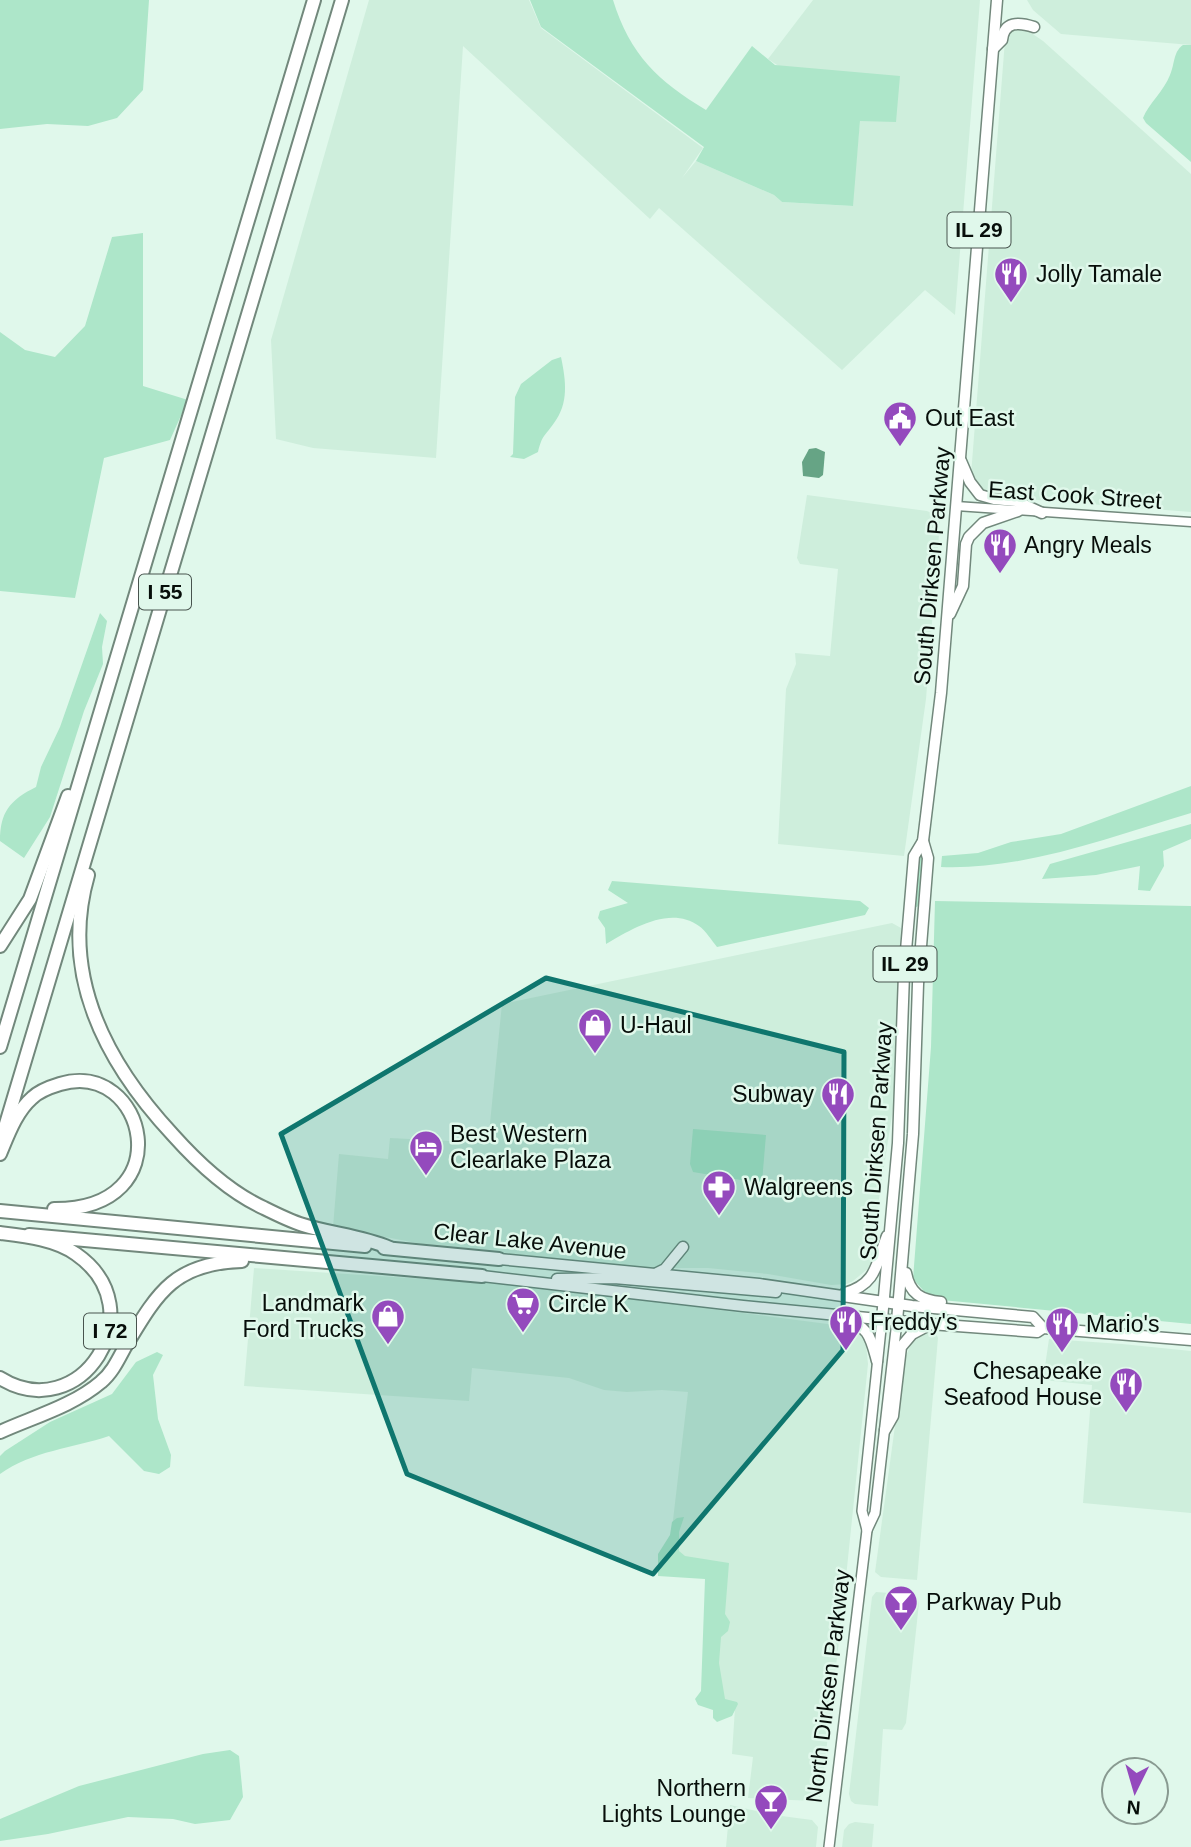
<svg xmlns="http://www.w3.org/2000/svg" width="1191" height="1847" viewBox="0 0 1191 1847" font-family="Helvetica,sans-serif">
<style>
.built{fill:#ceeedc}
.green{fill:#ade6c9}
.water{fill:#66a485}
.lines{fill:none;stroke-linecap:round;stroke-linejoin:round}
.tertiary-casing{stroke:#72887c;stroke-width:11}
.secondary-casing{stroke:#72887c;stroke-width:12}
.primary-casing{stroke:#72887c;stroke-width:13}
.motorway-casing{stroke:#72887c;stroke-width:16}
.tertiary{stroke:#fff;stroke-width:8}
.secondary{stroke:#fff;stroke-width:9}
.primary{stroke:#fff;stroke-width:10}
.motorway{stroke:#fff;stroke-width:12}
.marked{fill:#0f766e;fill-opacity:0.2;stroke:#0f766e;stroke-width:5;stroke-linejoin:round}
.labels{text-anchor:middle;stroke-width:5;stroke-linejoin:round;paint-order:stroke}
.shield{fill:#e0f8eb;stroke:#48544e;stroke-width:2}
.shield-label{font-size:21px;font-weight:bold;fill:#070e0a}
.poi-label{font-size:23px;fill:#070e0a;stroke:#e0f8eb;text-anchor:start}
.street-label{font-size:23px;fill:#070e0a;stroke:#e0f8eb}
</style>
<rect width="100%" height="100%" fill="#e0f8eb"/>
<g class="built">
<polygon points="369,0 529,0 541,28 703,148 682,178 696,161 774,195 782,202 852,206 860,120 768,59 813,0 980,0 955,315 925,290 842,370 659,208 650,219 463,46 436,458 313,448 276,439 271,340"/>
<polygon points="1027,0 1191,0 1191,45 1061,34 1033,10"/>
<polygon points="1024,28 1043,41 1191,174 1191,512 1000,497 979,490 971,475 1005,40 1010,29"/>
<polygon points="807,495 927,511 938,516 940,522 926,699 904,856 778,844 786,689 796,664 795,653 830,656 838,569 800,564 797,558"/>
<polygon points="892,923 901,928 903,940 894,1102 879,1199 873,1261 870,1267 853,1281 847,1284 831,1285 768,1274 708,1268 642,1268 515,1255 487,1250 422,1244 333,1227 339,1154 388,1159 390,1138 488,1143 502,1004"/>
<polygon points="254,1268 532,1286 843,1326 854,1329 861,1335 866,1344 868,1364 844,1597 821,1796 815,1801 748,1798 753,1757 732,1754 735,1708 707,1705 722,1569 668,1563 688,1392 662,1390 627,1392 604,1390 569,1378 472,1368 469,1401 244,1386"/>
<polygon points="927,1333 936,1333 938,1338 917,1580 881,1577 875,1572 904,1360 913,1340"/>
<polygon points="1049,1339 1122,1344 1191,1351 1191,1513 1083,1503 1092,1385 1043,1380"/>
<polygon points="876,1592 916,1595 919,1603 906,1723 902,1730 883,1729 878,1806 855,1804 851,1801 849,1794 872,1597"/>
<polygon points="730,1805 774,1815 812,1820 818,1827 816,1847 726,1847"/>
<polygon points="855,1822 874,1824 872,1847 842,1847 844,1830 849,1824"/>
</g>
<g class="green">
<polygon points="0,0 149,0 143,90 117,118 88,126 47,124 0,129"/>
<path d="M530,0H613C630,55 658,81 706,110L752,46L775,65L900,76L896,122L860,121L853,206L782,202L774,195L696,161L704,147L541,27Z"/>
<path d="M1183,45H1191V162L1146,123L1143,118C1149,103 1164,91 1170,75C1175,64 1173,52 1183,45Z"/>
<polygon points="143,233 143,386 188,400 170,440 104,458 75,598 0,591 0,332 25,350 55,357 85,326 112,237"/>
<path d="M561,357C566,381 569,403 554,423C545,436 542,435 538,452L524,459L510,457L513,454L515,397L521,384L552,360Z"/>
<path d="M100,613L107,621L102,647L103,664L84,711L50,817L24,858L0,841C0,812 10,800 36,787L41,767L60,727Z"/>
<path d="M1191,786V813C1110,837 1026,870 941,867L942,856L978,853L1011,842L1061,834Z"/>
<polygon points="1191,824 1191,839 1163,851 1164,866 1150,891 1138,890 1140,866 1096,875 1042,879 1050,864"/>
<polygon points="921,852 924,852 920,902 917,907 913,907 918,859"/>
<path d="M612,881L860,901L869,908L865,915L717,947C712,941 706,931 699,926C670,905 632,929 606,944L605,928L598,918L600,911L628,903L608,890Z"/>
<polygon points="935,901 1191,906 1191,1324 931,1299 913,1279 931,1047"/>
<polygon points="693,1129 766,1135 762,1182 759,1183 693,1172 690,1164"/>
<path d="M157,1352L163,1355L153,1375L158,1419L171,1455L170,1467L159,1474L144,1471L109,1436C73,1448 32,1451 0,1474V1456L5,1451L50,1422L112,1394L136,1362Z"/>
<polygon points="684,1517 679,1532 679,1551 685,1556 729,1563 725,1614 730,1622 728,1631 721,1637 719,1663 725,1699 737,1702 738,1704 732,1716 717,1722 713,1718 713,1710 698,1705 695,1699 701,1691 705,1579 658,1576 658,1554 670,1535 672,1522 677,1518"/>
<polygon points="230,1750 239,1756 243,1797 230,1820 195,1824 173,1819 128,1817 48,1834 0,1841 0,1819 79,1786 203,1754"/>
</g>
<polygon class="water" points="816,448 825,452 823,475 819,478 803,476 802,462 809,449"/>
<g class="lines">
<g class="tertiary-casing">
<polyline id="tertiary" points="956,506 1191,522"/>
</g>
<g class="secondary-casing">
<g id="secondary">
<polyline points="867,1530 862,1511 882,1319"/>
<polyline points="829,1847 867,1530 875,1513 897,1321"/>
</g>
</g>
<g class="primary-casing">
<g id="primary">
<path d="M993,49L1002,40C1004,21 1019,22 1034,27"/>
<polyline points="961,461 970,482 980,495 994,499 1016,501 1042,513"/>
<polyline points="950,614 963,586 966,544 969,537 983,523 1018,511"/>
<polyline points="499,1259 759,1284 912,1306 1033,1317 1043,1328"/>
<polyline points="657,1273 665,1269 683,1247"/>
<path d="M906,1273C910,1294 921,1300 941,1302"/>
<polyline points="482,1276 743,1306 930,1324 1037,1332 1043,1328 1191,1340"/>
<polyline points="557,1279 614,1278 776,1292"/>
<path d="M845,1293C877,1284 876,1264 887,1236"/>
<polyline points="882,1319 898,1143 904,974 914,856 923,841 941,693 997,0"/>
<path d="M843,1321C869,1324 871,1339 877,1361"/>
<polyline points="897,1321 913,1134 918,984 928,858 923,841"/>
<polyline points="885,1430 893,1416 901,1347 912,1334 929,1325"/>
</g>
</g>
<g class="motorway-casing">
<g id="motorway">
<path d="M88,875C59,975 106,1063 173,1135C198,1163 229,1192 264,1208C276,1214 290,1221 303,1225C332,1234 362,1236 390,1248"/>
<polyline points="0,946 30,899 68,796"/>
<polyline points="0,1047 314,0"/>
<polyline points="0,1144 342,0"/>
<path d="M0,1154C8,1135 16,1112 32,1098C39,1091 50,1087 60,1084C146,1058 183,1210 54,1209"/>
<polyline points="0,1211 365,1246"/>
<path d="M0,1233C25,1236 55,1239 76,1254C157,1310 80,1428 0,1378"/>
<polyline points="29,1235 482,1276"/>
<polyline points="384,1248 499,1259"/>
<path d="M0,1432C33,1417 73,1406 101,1382C112,1373 118,1360 125,1347C157,1294 173,1263 242,1261"/>
</g>
</g>
<use href="#tertiary" class="tertiary"/>
<use href="#secondary" class="secondary"/>
<use href="#primary" class="primary"/>
<use href="#motorway" class="motorway"/>
</g>
<path class="marked" d="M546,978L844,1052L843,1350L653,1574L407,1474L281,1134Z"/>
<defs>
<g id="restaurant-pin" transform="scale(1.75)"><path d="M0 17L-7.5 6A9.5 9.5 0 1 1 7.5 6Z" fill="#944abd" stroke="#e0f8eb"/><path d="M-5-6h1v4h1v-4h1v4h1v-4h1v5L-1.5 .5V6h-2V.5L-5-1ZM5-6V6H3V1.5H1.5Q1.5-4 5-6Z" fill="#fff"/></g>
<g id="civic-pin" transform="scale(1.75)"><path d="M0 17L-7.5 6A9.5 9.5 0 1 1 7.5 6Z" fill="#944abd" stroke="#e0f8eb"/><path d="M-.6-6.5H3V-4.5H.6V-3L4-1V1h2V6H-6V1h2V-1L-.6-3ZM-1.2 2.5V6h2.4V2.5Z" fill="#fff"/></g>
<g id="shop-pin" transform="scale(1.75)"><path d="M0 17L-7.5 6A9.5 9.5 0 1 1 7.5 6Z" fill="#944abd" stroke="#e0f8eb"/><path d="M-5-2.5h2.3a2.7 3.5 0 0 1 5.4 0H5L5.5 6h-11ZM-1.5-2.5h3a1.5 2.3 0 0 0-3 0Z" fill="#fff"/></g>
<g id="hotel-pin" transform="scale(1.75)"><path d="M0 17L-7.5 6A9.5 9.5 0 1 1 7.5 6Z" fill="#944abd" stroke="#e0f8eb"/><path d="M-6-4.5h1.5V1H6V5H4.5V3h-9V5H-6ZM-4 0a1.8 1.8 0 1 1 3.6 0ZM.5 0V-2.5h3Q6-2.5 6 0Z" fill="#fff"/></g>
<g id="pharmacy-pin" transform="scale(1.75)"><path d="M0 17L-7.5 6A9.5 9.5 0 1 1 7.5 6Z" fill="#944abd" stroke="#e0f8eb"/><path d="M-2-6h4v4h4v4h-4v4h-4v-4h-4v-4h4Z" fill="#fff"/></g>
<g id="supermarket-pin" transform="scale(1.75)"><path d="M0 17L-7.5 6A9.5 9.5 0 1 1 7.5 6Z" fill="#944abd" stroke="#e0f8eb"/><path d="M-6-5.5h2.5l.6 2H6L4.5 2H-2.5L-4.4-4H-6ZM-1.5 3.2a1.3 1.3 0 1 0 .1 0ZM3 3.2a1.3 1.3 0 1 0 .1 0Z" fill="#fff"/></g>
<g id="bar-pin" transform="scale(1.75)"><path d="M0 17L-7.5 6A9.5 9.5 0 1 1 7.5 6Z" fill="#944abd" stroke="#e0f8eb"/><path d="M-6-5H6L.8 .8V4.5H3.5V6h-7V4.5H-.8V.8Z" fill="#fff"/></g>
</defs>
<g fill-rule="evenodd">
<use href="#restaurant-pin" x="1011" y="274"/>
<use href="#civic-pin" x="900" y="418"/>
<use href="#restaurant-pin" x="1000" y="545"/>
<use href="#shop-pin" x="595" y="1025"/>
<use href="#restaurant-pin" x="838" y="1094"/>
<use href="#hotel-pin" x="426" y="1147"/>
<use href="#pharmacy-pin" x="719" y="1187"/>
<use href="#supermarket-pin" x="523" y="1304"/>
<use href="#shop-pin" x="388" y="1316"/>
<use href="#restaurant-pin" x="846" y="1322"/>
<use href="#restaurant-pin" x="1062" y="1324"/>
<use href="#restaurant-pin" x="1126" y="1384"/>
<use href="#bar-pin" x="901" y="1602"/>
<use href="#bar-pin" x="771" y="1801"/>
</g>
<g class="labels">
<g class="shield">
<rect x="947.5" y="212.5" width="63" height="35" rx="5"/>
<rect x="139" y="574.5" width="52" height="35" rx="5"/>
<rect x="873.5" y="946.5" width="63" height="35" rx="5"/>
<rect x="84" y="1313.5" width="52" height="35" rx="5"/>
</g>
<g class="shield-label">
<text x="979" y="237">IL 29</text>
<text x="165" y="599">I 55</text>
<text x="905" y="971">IL 29</text>
<text x="110" y="1338">I 72</text>
</g>
<g class="poi-label">
<text x="1036" y="282">Jolly Tamale</text>
<text x="925" y="426">Out East</text>
<text x="1024" y="553">Angry Meals</text>
<text x="620" y="1033">U-Haul</text>
<text x="814" y="1102" text-anchor="end">Subway</text>
<text x="450" y="1142">Best Western<tspan x="450" dy="26">Clearlake Plaza</tspan></text>
<text x="744" y="1195">Walgreens</text>
<text x="364" y="1311" text-anchor="end">Landmark<tspan x="364" dy="26">Ford Trucks</tspan></text>
<text x="548" y="1312">Circle K</text>
<text x="870" y="1330">Freddy's</text>
<text x="1086" y="1332">Mario's</text>
<text x="1102" y="1379" text-anchor="end">Chesapeake<tspan x="1102" dy="26">Seafood House</tspan></text>
<text x="926" y="1610">Parkway Pub</text>
<text x="746" y="1796" text-anchor="end">Northern<tspan x="746" dy="26">Lights Lounge</tspan></text>
</g>
<g class="street-label">
<text transform="translate(1075 495) rotate(4)" y="8">East Cook Street</text>
<text transform="translate(932 566) rotate(-85)" y="8">South Dirksen Parkway</text>
<text transform="translate(876 1141) rotate(-86)" y="8">South Dirksen Parkway</text>
<text transform="translate(530 1241) rotate(6)" y="8">Clear Lake Avenue</text>
<text transform="translate(828 1686) rotate(-83)" y="8">North Dirksen Parkway</text>
</g>
</g>
<g transform="translate(1135 1791) rotate(185)"><circle r="33" fill="#e0f8eb" stroke="#899a91" stroke-width="2"/>
<path d="M0-5L12 26L0 18L-12 26Z" fill="#944abd"/>
<text y="-10" font-size="19" font-weight="bold" text-anchor="middle" fill="#070e0a">N</text>
</g>
</svg>
